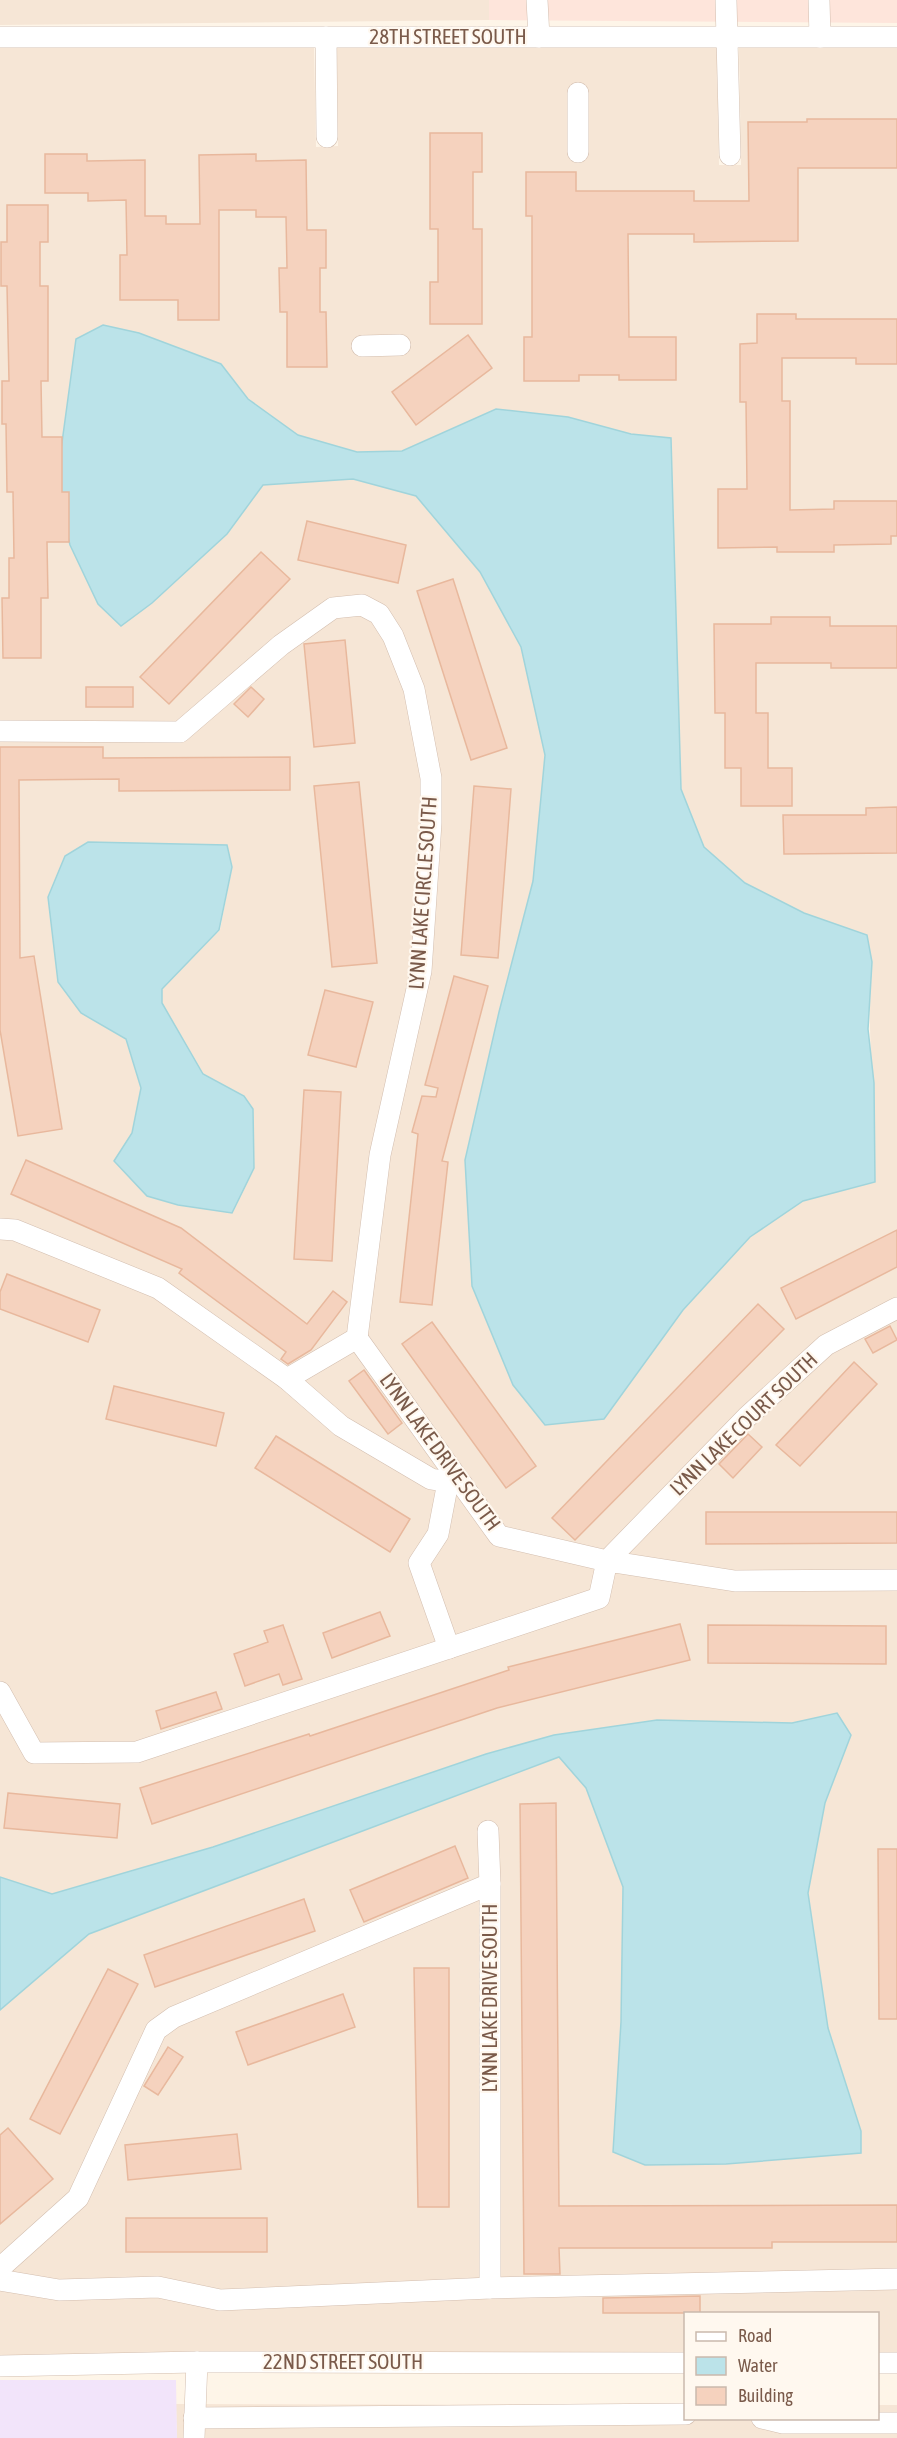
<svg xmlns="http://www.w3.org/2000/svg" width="897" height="2438" viewBox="0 0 897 2438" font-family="'Asap Condensed',sans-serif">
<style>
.residential{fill:#f6e6d6;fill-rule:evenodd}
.commercial{fill:#fee5db}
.education{fill:#f2e4fa}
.water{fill:#bbe3e9;stroke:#a0d4db;stroke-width:1.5}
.building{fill:#f5d2be;stroke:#e8b89d;stroke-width:1.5}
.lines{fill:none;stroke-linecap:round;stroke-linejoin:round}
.minor-casing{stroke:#d3beaf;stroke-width:22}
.minor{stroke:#fff;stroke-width:21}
.labels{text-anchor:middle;stroke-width:4.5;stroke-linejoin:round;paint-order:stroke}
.street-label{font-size:21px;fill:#7a5a4a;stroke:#fff8ef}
</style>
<rect width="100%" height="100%" fill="#fef5e8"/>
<g class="residential">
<polygon points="0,0 489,0 489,20 0,25"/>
<path d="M0,47H314L316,147L338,146L337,47H717L719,165H741L739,47H897V2353H878V2314H686L685,2353L0,2356V2010L89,1934L559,1757L586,1788L623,1887L621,2022L614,2152L645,2165L726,2164L861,2131L828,2028L808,1893L825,1803L851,1735L837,1713L792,1723L657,1720L554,1735L486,1754L213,1847L52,1894L0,1877ZM221,363L248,399L298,435L357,452L402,451L496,409L568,417L631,434L671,439L681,789L704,847L745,883L804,913L867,935L875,1182L803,1201L750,1237L683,1310L604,1419L465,1160L499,1012L533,881L545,755L521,647L480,572L416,496L353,479L263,485L227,534L152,603ZM232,867L220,930L162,989V1003L203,1074L244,1096L132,1133L141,1088L126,1039Z"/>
<polygon points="176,2404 685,2405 686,2418 878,2418 878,2405 897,2405 897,2438 177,2438"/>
</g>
<polygon class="commercial" points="489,0 897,0 897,23 489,20"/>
<polygon class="education" points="0,2380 176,2380 177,2438 0,2438"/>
<g class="water">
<polygon points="103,325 139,333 221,364 248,399 298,435 357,452 402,451 496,409 568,417 631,434 671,438 681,789 704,847 745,883 804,913 867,935 872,962 868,1029 874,1083 875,1182 803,1201 750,1237 683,1310 604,1419 545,1425 513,1385 472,1286 465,1160 499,1012 533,881 545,755 521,647 480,572 416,496 353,479 263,485 227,534 152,603 121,626 98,604 70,545 56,487 76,339"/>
<polygon points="88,842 227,845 232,867 219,930 162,989 162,1003 203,1074 244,1096 253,1109 254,1168 232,1213 178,1205 147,1196 114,1161 132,1133 141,1088 126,1039 81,1013 58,982 48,897 65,856"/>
<polygon points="837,1713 851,1735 825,1803 808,1893 828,2028 861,2131 861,2153 726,2164 645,2165 613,2152 621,2022 623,1887 586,1788 559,1757 89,1934 0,2010 0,1877 52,1894 213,1847 486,1754 554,1735 657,1720 792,1723"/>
</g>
<g class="building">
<polygon points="807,119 897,119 897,168 798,168 798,241 694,242 694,234 628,234 629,337 676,337 676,380 619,380 619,375 579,375 579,381 524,381 524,337 532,337 532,216 526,216 526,172 576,172 576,191 694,191 694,201 749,201 748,122 807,122"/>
<polygon points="430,133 482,133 482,172 473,172 473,229 482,229 482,324 430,324 430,282 438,282 438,229 430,229"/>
<polygon points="45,154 87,154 87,161 145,160 145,216 166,216 166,224 200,224 199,155 256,154 256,161 306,160 307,230 326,230 326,268 320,268 320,312 326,312 327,367 287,367 287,312 280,312 279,268 287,268 286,217 256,217 256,210 219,210 219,320 178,320 178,300 120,300 120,255 127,255 126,200 88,201 88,193 45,193"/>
<polygon points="7,205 48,205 48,242 40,242 40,286 48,286 48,381 41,381 42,437 62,437 62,492 69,492 69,542 47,542 48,598 41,598 41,658 3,658 2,598 9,598 9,558 14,558 13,492 7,492 6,424 2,424 2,381 9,381 7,286 1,286 1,242 7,242"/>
<polygon points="757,314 796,314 796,319 897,319 897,364 856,364 856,358 782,358 782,401 790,401 790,510 834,509 834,501 897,501 897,536 891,536 891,544 834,545 834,552 777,552 777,547 718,548 718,489 747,489 746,402 740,402 740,344 757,343"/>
<polygon points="468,335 492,368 416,425 392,392"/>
<polygon points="307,521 406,545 398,583 298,560"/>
<polygon points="261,552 290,579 169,704 140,677"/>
<polygon points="453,579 507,748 471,760 417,591"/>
<polygon points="771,617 830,617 830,626 897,626 897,668 831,668 831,663 756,663 756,713 768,713 768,768 792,768 792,806 741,806 741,768 725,768 725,713 715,713 714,624 771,624"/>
<polygon points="345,640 355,743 314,747 304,644"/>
<rect x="86" y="687" width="47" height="20"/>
<polygon points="251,687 264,699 248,717 234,704"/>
<polygon points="0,747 103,747 103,758 290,757 290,790 119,791 119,779 19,780 20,958 34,956 62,1129 18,1136 0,1030"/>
<polygon points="359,782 377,963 332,967 314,786"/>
<polygon points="474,786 511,789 498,958 461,955"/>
<polygon points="897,807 897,853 784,854 783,815 866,815 866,808"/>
<polygon points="454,976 488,986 442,1161 448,1162 432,1305 400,1302 418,1134 412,1132 422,1096 436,1097 438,1088 425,1085"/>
<polygon points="325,990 373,1002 356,1067 308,1055"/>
<polygon points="304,1090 341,1092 332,1261 294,1259"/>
<polygon points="26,1160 181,1228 307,1324 333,1291 347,1302 311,1350 288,1364 281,1359 286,1352 179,1273 182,1269 11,1194"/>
<polygon points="897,1230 897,1267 796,1319 781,1288"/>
<polygon points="7,1274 100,1310 88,1342 0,1309 0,1292"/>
<polygon points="758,1304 784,1329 575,1540 552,1518"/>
<polygon points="432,1322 536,1466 506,1488 402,1344"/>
<polygon points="890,1326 897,1340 873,1353 865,1339"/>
<polygon points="854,1362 877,1384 800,1466 776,1445"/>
<polygon points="364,1370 402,1423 388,1434 349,1381"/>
<polygon points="114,1386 224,1413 216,1446 106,1419"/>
<polygon points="748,1434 762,1447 733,1478 719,1464"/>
<polygon points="276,1436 410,1519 390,1552 255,1468"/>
<polygon points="706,1512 897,1512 897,1543 706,1544"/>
<polygon points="380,1612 390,1636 332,1658 323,1633"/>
<polygon points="680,1624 690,1660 497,1708 152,1824 140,1788 309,1734 310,1736 509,1670 508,1667"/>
<polygon points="283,1625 302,1679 283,1685 279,1674 245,1686 234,1654 268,1642 264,1631"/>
<polygon points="708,1625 886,1626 886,1664 708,1663"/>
<polygon points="216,1692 222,1709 161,1729 156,1711"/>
<polygon points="8,1793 120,1804 117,1838 4,1828"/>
<polygon points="556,1803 559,2206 897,2205 897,2242 772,2242 772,2248 559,2248 560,2274 524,2274 520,1804"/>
<polygon points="455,1846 468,1878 364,1922 350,1890"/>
<polygon points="878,1849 897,1849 897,2019 879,2019"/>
<polygon points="304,1899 315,1931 155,1987 144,1955"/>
<polygon points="414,1968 449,1968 449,2207 418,2207"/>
<polygon points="108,1969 138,1984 60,2134 30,2119"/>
<polygon points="343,1994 355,2027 248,2065 236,2032"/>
<polygon points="168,2047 183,2057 158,2095 144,2086"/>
<polygon points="8,2128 53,2179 0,2224 0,2135"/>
<polygon points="237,2134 241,2169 128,2180 125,2145"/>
<rect x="126" y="2218" width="141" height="34"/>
<polygon points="700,2296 700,2313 603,2313 603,2298"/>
</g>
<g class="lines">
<g class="minor-casing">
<g id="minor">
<polyline points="537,0 539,37"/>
<polyline points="726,0 730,155"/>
<polyline points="819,0 820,37"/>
<polyline points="0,37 897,37"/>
<polyline points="326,37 327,137"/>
<polyline points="578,93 578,152"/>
<polyline points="362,346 400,345"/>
<polyline points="0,731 180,732 281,645 333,608 362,605 379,614 393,636 414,689 431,778 431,823 421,971 380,1155 357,1338 287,1379 158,1288 15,1230 0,1229"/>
<polyline points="357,1338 499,1536 607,1561 747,1417 826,1345 897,1308"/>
<polyline points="287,1379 341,1426 431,1479 462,1484"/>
<polyline points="448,1482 438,1534 419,1563 449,1648"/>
<polyline points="0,1692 34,1753 137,1752 599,1598 607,1561 735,1581 897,1580"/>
<polyline points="488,1831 490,1884"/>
<polyline points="0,2268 78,2198 156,2030 174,2017 490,1884 490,2288 897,2279"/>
<polyline points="0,2280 59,2290 158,2287 220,2300 490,2288"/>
<polyline points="878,2363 897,2363"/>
<polyline points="0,2366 197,2362 686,2363"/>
<polyline points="194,2418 686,2414"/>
<polyline points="762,2418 783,2423 897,2423"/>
<polyline points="194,2438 197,2362"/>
</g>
</g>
<use href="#minor" class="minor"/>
</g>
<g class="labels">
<g class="street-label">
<text x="448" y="44">28TH STREET SOUTH</text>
<text transform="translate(423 893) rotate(-86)" y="7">LYNN LAKE CIRCLE SOUTH</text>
<text transform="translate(744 1424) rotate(-44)" y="7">LYNN LAKE COURT SOUTH</text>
<text transform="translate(440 1452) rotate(54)" y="7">LYNN LAKE DRIVE SOUTH</text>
<text transform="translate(490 1998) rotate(-90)" y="7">LYNN LAKE DRIVE SOUTH</text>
<text x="343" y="2369">22ND STREET SOUTH</text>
</g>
</g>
<rect x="684" y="2312" width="195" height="108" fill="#fff8ef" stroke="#cab9ad" stroke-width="1.5"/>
<rect x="696" y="2332" width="30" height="9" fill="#ffffff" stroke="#cab9ad" stroke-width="1.5"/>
<text x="738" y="2342" font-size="18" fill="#7a5a4a">Road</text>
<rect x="696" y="2357" width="30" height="18" fill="#bbe3e9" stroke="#cab9ad" stroke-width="1.5"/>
<text x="738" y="2372" font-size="18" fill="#7a5a4a">Water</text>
<rect x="696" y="2387" width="30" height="18" fill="#f5d2be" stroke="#cab9ad" stroke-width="1.5"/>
<text x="738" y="2402" font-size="18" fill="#7a5a4a">Building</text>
</svg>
